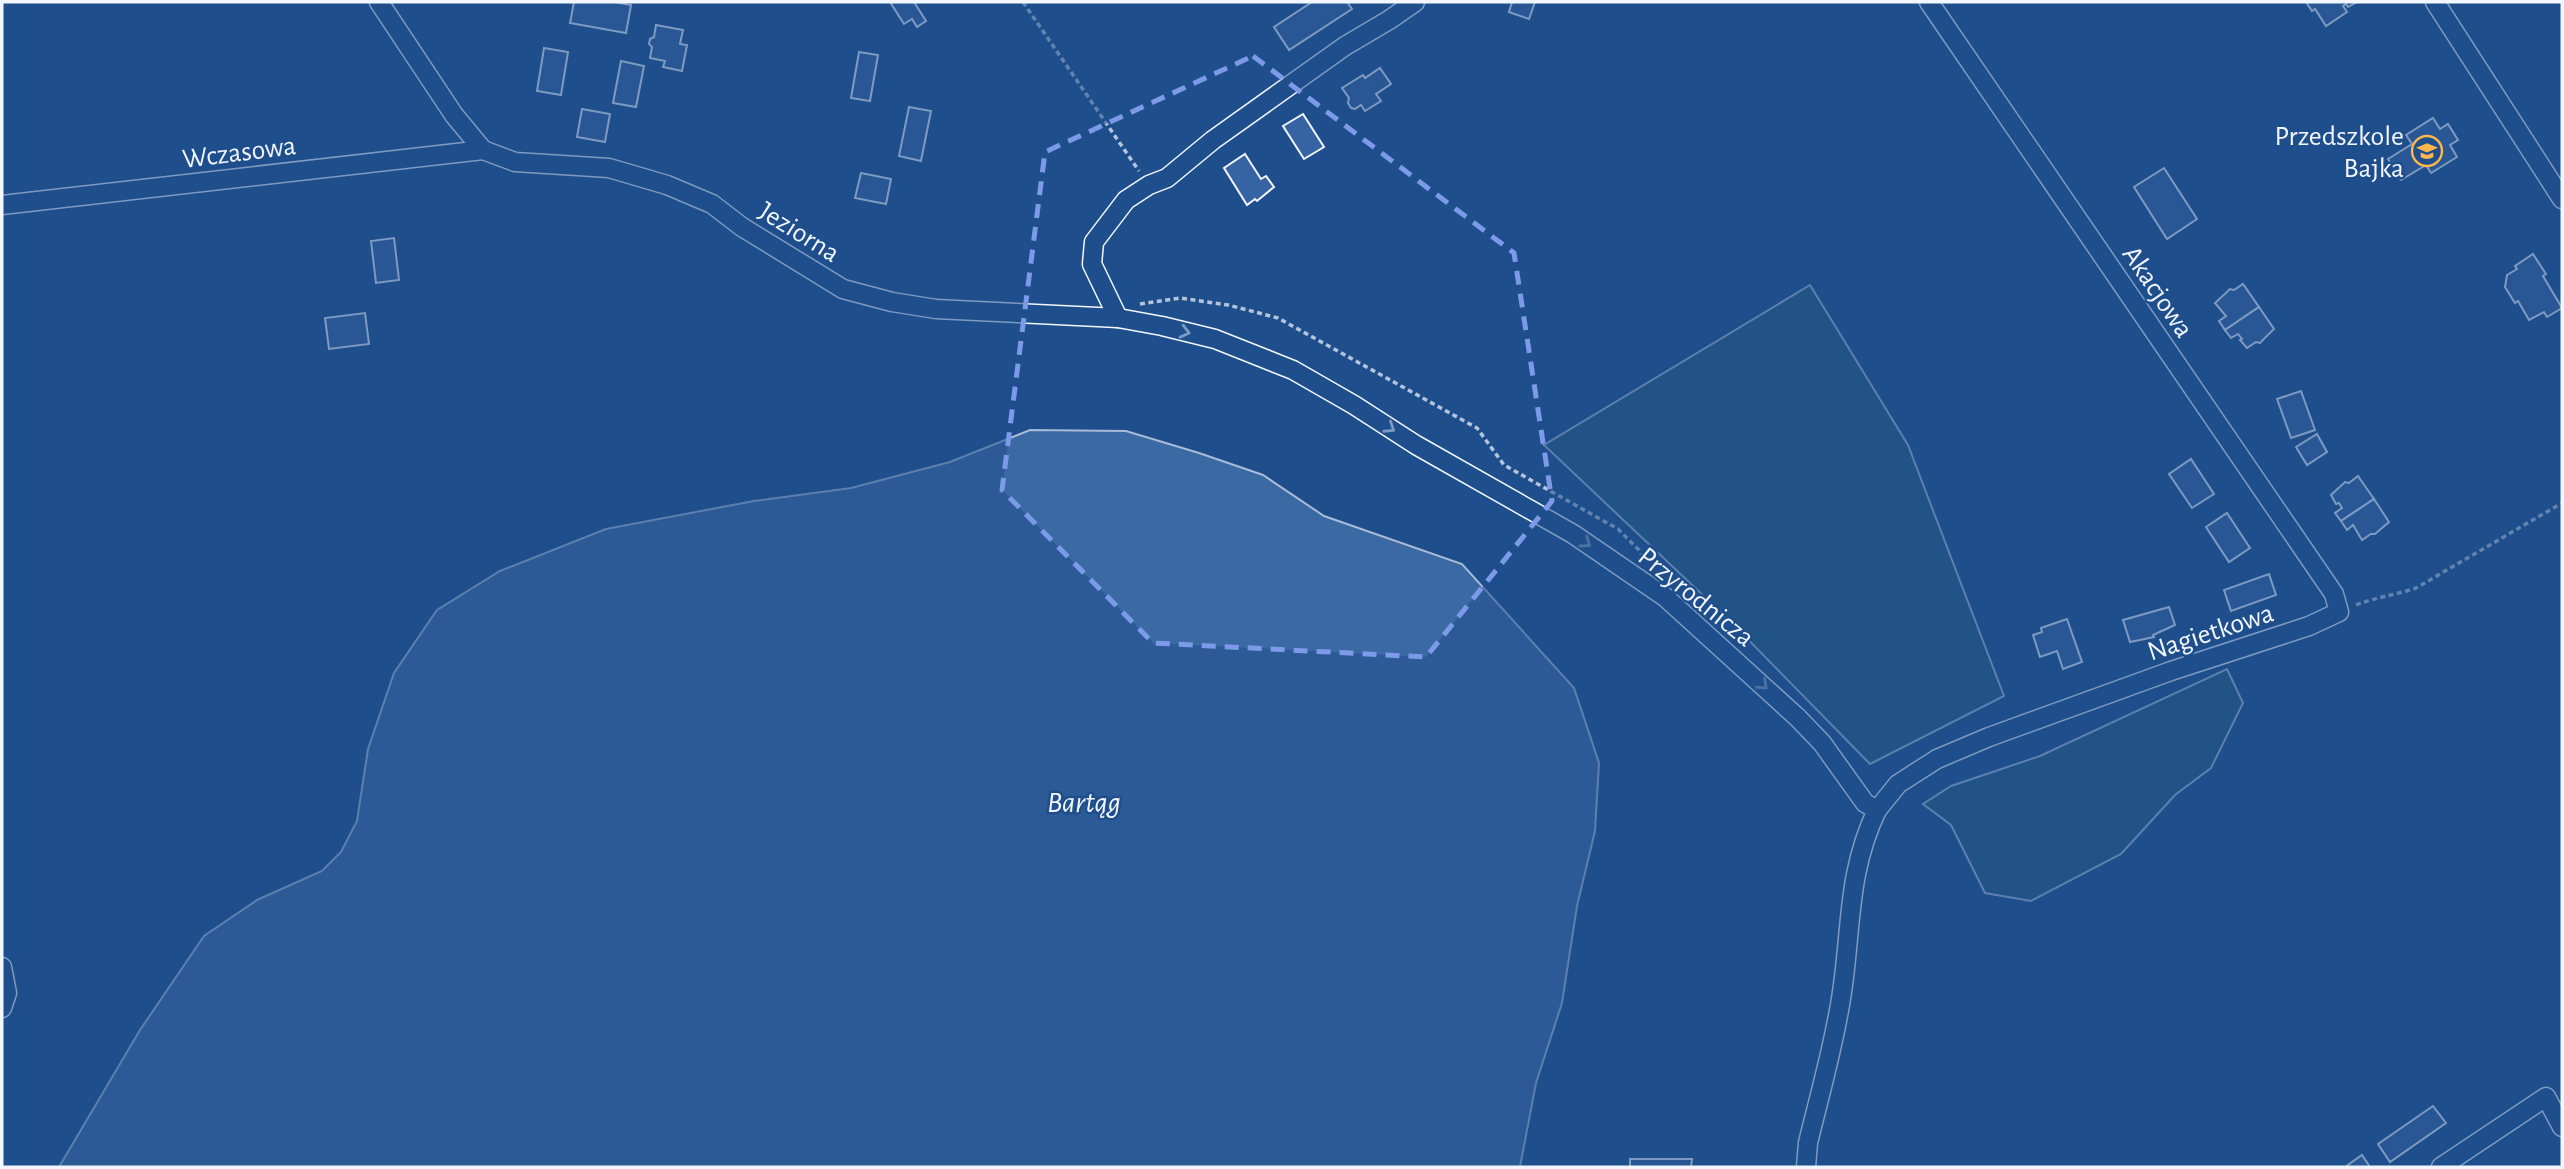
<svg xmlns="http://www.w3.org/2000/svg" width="2564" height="1169" viewBox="0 0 2564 1169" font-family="'Alegreya Sans',sans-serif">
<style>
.green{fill:#245a82;stroke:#a8bbd7;stroke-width:2}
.water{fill:#3b69a3;stroke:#a8bbd7;stroke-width:2}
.building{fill:#3563a3;stroke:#f2f6ff;stroke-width:2}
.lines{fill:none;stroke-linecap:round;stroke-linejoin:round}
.street-casing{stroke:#f2f6ff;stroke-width:21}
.path{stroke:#b3c4dc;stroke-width:3.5;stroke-dasharray:5 3.5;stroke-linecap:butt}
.street{stroke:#1f4e8c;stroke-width:18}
.oneway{stroke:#7e9ac0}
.marked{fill:none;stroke:#7d9aea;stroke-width:5;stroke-dasharray:14 9;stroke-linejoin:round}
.labels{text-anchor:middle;stroke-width:5;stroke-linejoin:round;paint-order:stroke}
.poi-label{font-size:28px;fill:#f2f6ff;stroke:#1f4e8c;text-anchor:end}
.street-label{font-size:28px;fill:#f2f6ff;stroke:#1f4e8c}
.water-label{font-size:30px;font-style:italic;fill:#f2f6ff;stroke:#1f4e8c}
</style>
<rect width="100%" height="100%" fill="#1f4e8c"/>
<g class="green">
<polygon points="1810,285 1908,445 2004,696 1870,764 1727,618 1544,445"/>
<polygon points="2227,669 2243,703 2211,768 2175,795 2121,854 2031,901 1985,893 1951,825 1923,804 1951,786 2040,756"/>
</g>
<polygon class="water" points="1030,430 1126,431 1199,453 1263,475 1324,516 1462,564 1574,688 1599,763 1595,831 1577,906 1562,1003 1536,1083 1520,1167 59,1167 140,1030 204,936 257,900 322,871 341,852 357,821 368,749 394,673 437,610 500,571 606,529 754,501 851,488 950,462"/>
<g class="building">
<polygon points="574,2 614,2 631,5 626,33 570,23"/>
<polygon points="890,2 914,2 926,21 917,27 912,19 904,24"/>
<polygon points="1312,2 1347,2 1352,9 1289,50 1274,27"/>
<polygon points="1512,2 1535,2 1529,19 1509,12"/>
<polygon points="2306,2 2357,2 2348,7 2346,4 2343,6 2347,12 2326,26 2315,9 2312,11"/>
<polygon points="656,25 683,30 680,44 687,45 682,71 663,67 665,61 650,58 652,47 649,44 650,39 654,37"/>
<polygon points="544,48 568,52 561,95 537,91"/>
<polygon points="859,52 878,55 870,101 851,98"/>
<polygon points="621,61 644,66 636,107 613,103"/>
<polygon points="1380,68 1391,84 1376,94 1381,101 1365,111 1361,105 1355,109 1351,108 1348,103 1349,98 1342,88 1363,75 1365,78"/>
<polygon points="909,107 931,111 921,161 899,156"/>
<polygon points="582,109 610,114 605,142 577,137"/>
<polygon points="1303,114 1324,147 1304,159 1283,126"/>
<polygon points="2433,118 2440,129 2448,124 2458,140 2450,145 2457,157 2431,173 2426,165 2401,180 2388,159 2412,144 2406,135"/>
<polygon points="1245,154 1261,179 1266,176 1274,187 1257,201 1255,199 1247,205 1224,168"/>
<polygon points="2164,168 2197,219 2167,239 2134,187"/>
<polygon points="861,173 891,179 886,204 855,198"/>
<polygon points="394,238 399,280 376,283 371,241"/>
<polygon points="2533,254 2546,274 2543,276 2562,308 2547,317 2544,312 2529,320 2518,301 2515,303 2505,287 2507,275 2517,269 2515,266"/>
<polygon points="2243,284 2259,307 2225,330 2219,321 2226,316 2215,303 2230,289 2234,290"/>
<polygon points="2259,307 2274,329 2260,343 2256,342 2247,348 2240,340 2242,339 2238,334 2231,338 2225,330"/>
<polygon points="365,313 369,344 329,349 325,318"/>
<polygon points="2301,391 2315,430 2291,438 2277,399"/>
<polygon points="2317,434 2327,452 2307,465 2296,447"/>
<polygon points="2191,459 2214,494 2192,508 2169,474"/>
<polygon points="2358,476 2374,499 2341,521 2335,513 2342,508 2339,503 2336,504 2331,495 2345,482 2349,483"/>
<polygon points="2374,499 2389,522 2375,534 2371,534 2362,540 2353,525 2347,530 2341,521"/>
<polygon points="2227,513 2250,548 2229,562 2206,527"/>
<polygon points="2269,574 2276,595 2231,611 2224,590"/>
<polygon points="2169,607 2175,625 2153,635 2154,637 2130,642 2123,620"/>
<polygon points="2067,619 2082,662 2063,669 2057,651 2040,657 2033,635 2042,632 2041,628"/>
<polygon points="2433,1106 2446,1123 2390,1162 2378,1144"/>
<polygon points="2362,1155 2370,1167 2345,1167"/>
<polygon points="1630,1159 1692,1159 1691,1167 1630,1167"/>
</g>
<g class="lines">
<g class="street-casing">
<g id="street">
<path d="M379,2L454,115L483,150L515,162L609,168L667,185L712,204L742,227L843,289L892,302L936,309L1118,318L1162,326L1215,339L1293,370L1354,405L1416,445L1573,534L1665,597L1798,718L1822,743L1865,803L1877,810C1847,873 1852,925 1842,992C1835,1042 1820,1093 1808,1143L1806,1167"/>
<polyline points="2435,2 2562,199"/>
<polyline points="2,205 483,150"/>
<polyline points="1118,318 1092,264 1094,242 1126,200 1149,185 1167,178 1213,140 1345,46 1389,20 1415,2"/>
<polyline points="1877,810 1898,784 1937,759 1989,737 2171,671 2309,626 2339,612 2334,594 1929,2"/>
<polyline points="2,967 7,993 2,1008"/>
<polyline points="2441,1167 2546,1097 2562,1127"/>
</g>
</g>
<g class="path">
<polyline points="1023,2 1139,171"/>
<polyline points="1140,304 1180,298 1228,305 1278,318 1477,428 1504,465 1618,529 1639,550 1645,561"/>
<path d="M2356,605C2376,597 2396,595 2416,588L2562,503"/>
</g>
<use href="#street" class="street"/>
</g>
<defs><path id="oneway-chevron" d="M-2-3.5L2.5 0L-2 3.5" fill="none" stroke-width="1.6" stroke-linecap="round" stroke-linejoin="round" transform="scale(1.75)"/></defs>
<g class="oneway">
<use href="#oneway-chevron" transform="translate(1185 332) rotate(14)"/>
<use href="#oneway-chevron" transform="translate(1390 428) rotate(33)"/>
<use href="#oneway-chevron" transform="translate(1586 543) rotate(35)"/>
<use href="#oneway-chevron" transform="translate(1763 685) rotate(43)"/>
</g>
<path d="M0 0H2564V1169H0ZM1253,56L1514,253L1552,501L1426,657L1153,643L1002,490L1045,152Z" fill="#1f4e8c" fill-opacity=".55" fill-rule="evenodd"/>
<path class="marked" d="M1253,56L1514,253L1552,501L1426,657L1153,643L1002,490L1045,152Z"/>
<defs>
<g id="school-ring" transform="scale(1.575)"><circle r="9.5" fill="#1f4e8c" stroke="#ffb74d" stroke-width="1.5"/><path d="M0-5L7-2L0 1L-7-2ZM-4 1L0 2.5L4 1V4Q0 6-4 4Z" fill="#ffb74d"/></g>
</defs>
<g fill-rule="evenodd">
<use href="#school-ring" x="2427" y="151"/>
</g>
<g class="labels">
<g class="poi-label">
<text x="2404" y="145">Przedszkole<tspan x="2404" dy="32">Bajka</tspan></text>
</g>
<g class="street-label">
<text transform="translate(239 151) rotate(-7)" y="10">Wczasowa</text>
<text transform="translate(800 231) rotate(32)" y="10">Jeziorna</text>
<text transform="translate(2159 291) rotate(56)" y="10">Akacjowa</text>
<text transform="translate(1697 596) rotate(39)" y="10">Przyrodnicza</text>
<text transform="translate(2210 631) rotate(-18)" y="10">Nagietkowa</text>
</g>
<g class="water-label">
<text x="1084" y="812">Bartąg</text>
</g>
</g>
<rect width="2564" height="1169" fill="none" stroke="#f2f6ff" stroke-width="7"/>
</svg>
